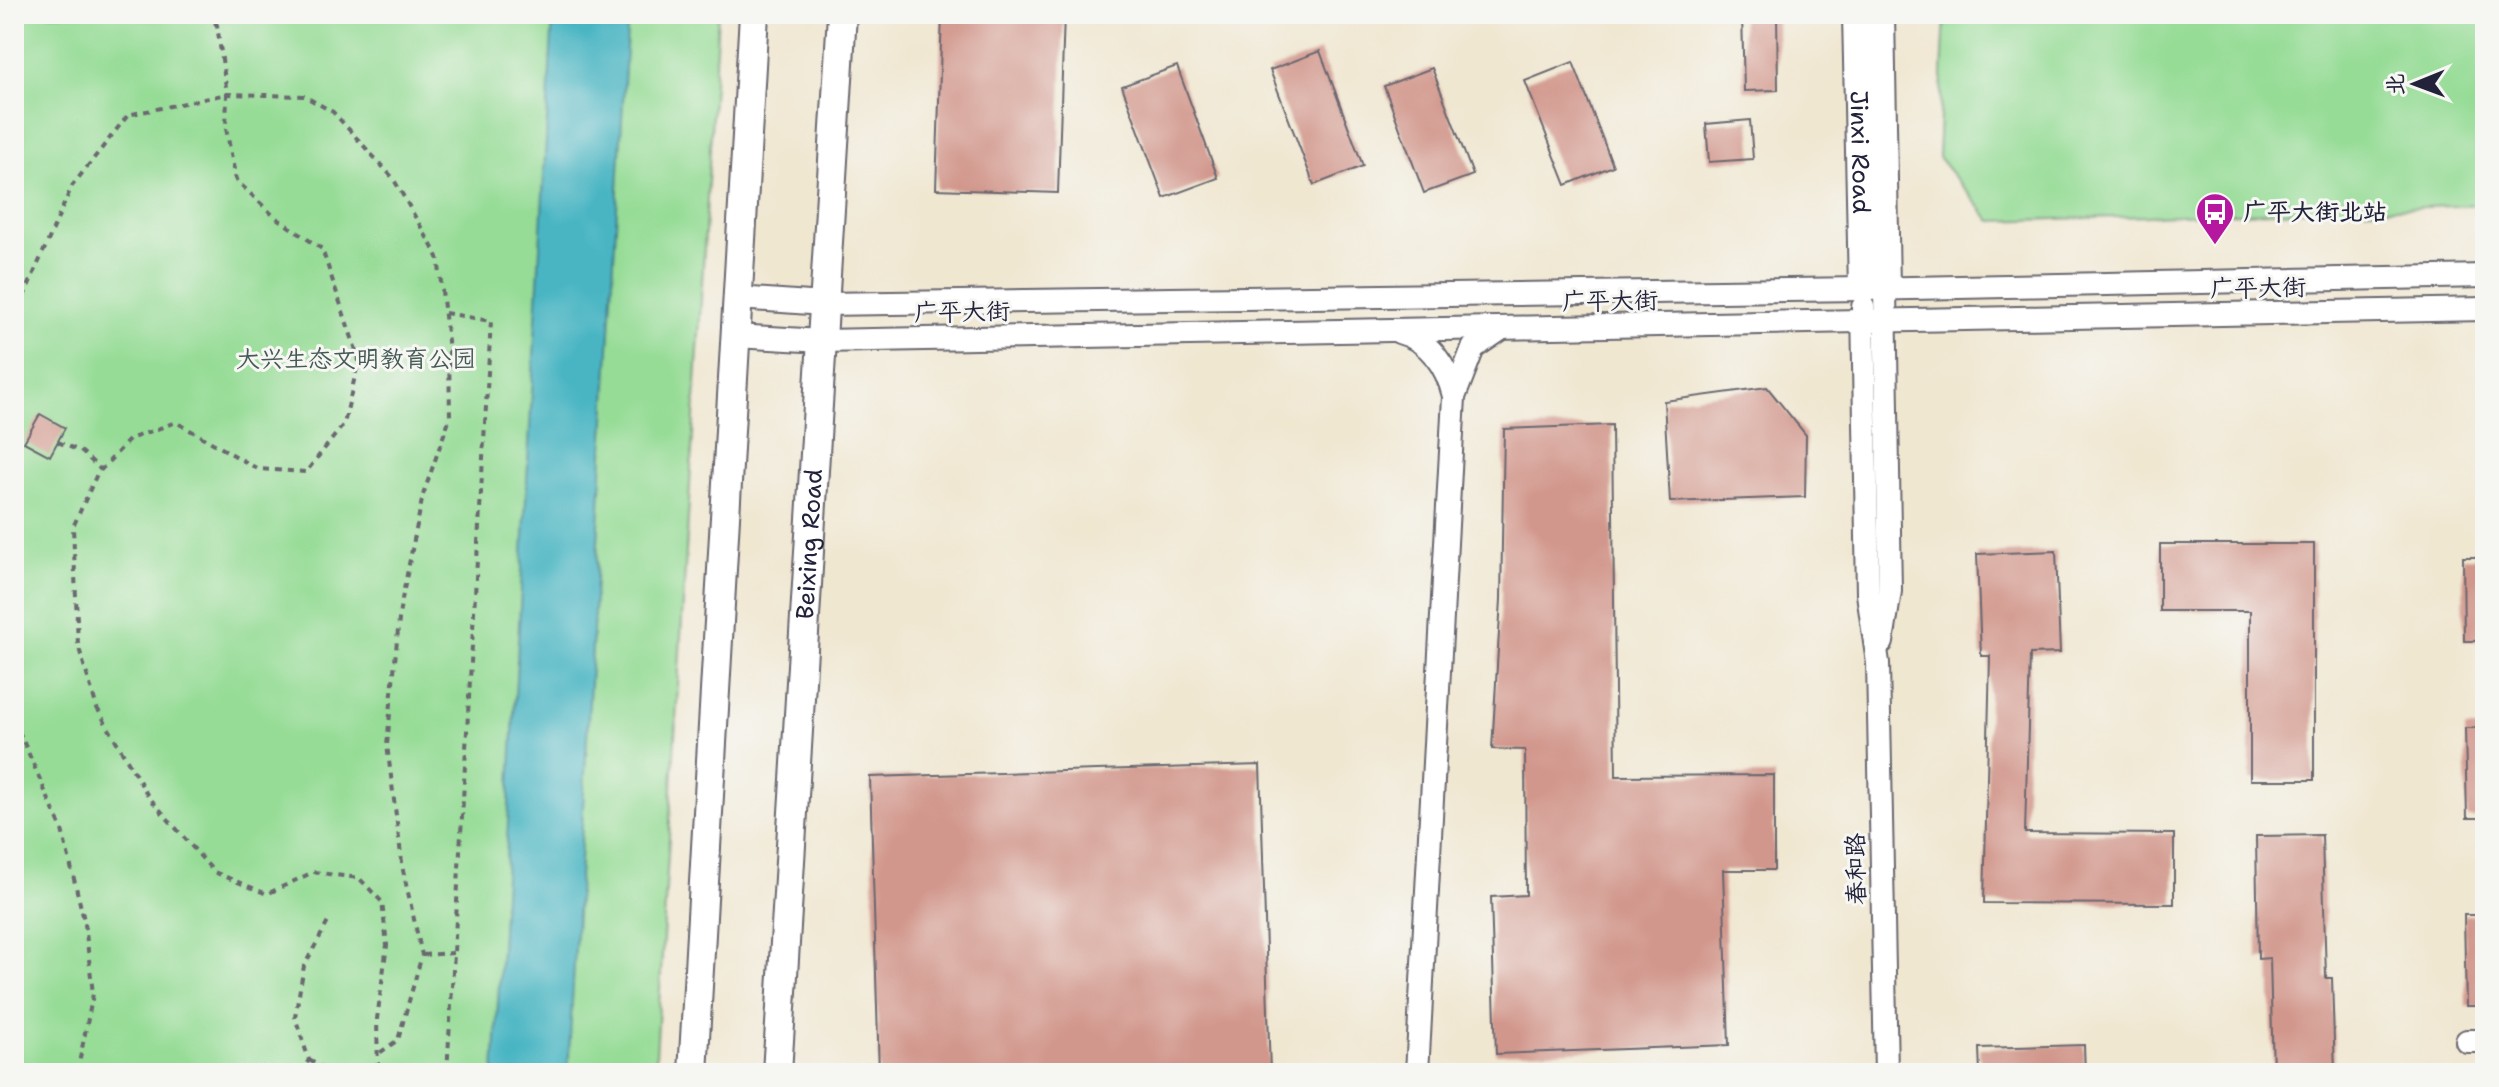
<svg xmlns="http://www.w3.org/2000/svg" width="2499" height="1087" viewBox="0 0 2499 1087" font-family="'Shantell Sans','LXGW WenKai TC',sans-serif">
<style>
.green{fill:#96dc96;stroke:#5c7f68;stroke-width:2}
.water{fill:#48b5c3;stroke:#356c7f;stroke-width:2}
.building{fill:#d2978c}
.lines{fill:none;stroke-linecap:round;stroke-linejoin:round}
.minor-casing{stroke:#6a6770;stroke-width:26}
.major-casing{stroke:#6a6770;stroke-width:32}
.path{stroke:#6a6770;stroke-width:4;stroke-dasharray:6 6;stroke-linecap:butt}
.minor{stroke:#fff;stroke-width:22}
.major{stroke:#fff;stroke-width:28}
.labels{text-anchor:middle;stroke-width:6;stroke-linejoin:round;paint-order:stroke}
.street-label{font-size:24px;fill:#22223b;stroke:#f6f6f2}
.poi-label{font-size:24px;font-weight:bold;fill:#22223b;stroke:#f6f6f2;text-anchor:start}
.park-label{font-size:24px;fill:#455a56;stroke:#f6f6f2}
</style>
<rect width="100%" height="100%" fill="#f6f6f2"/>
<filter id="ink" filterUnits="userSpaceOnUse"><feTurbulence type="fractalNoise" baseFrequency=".0125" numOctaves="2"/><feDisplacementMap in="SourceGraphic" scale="16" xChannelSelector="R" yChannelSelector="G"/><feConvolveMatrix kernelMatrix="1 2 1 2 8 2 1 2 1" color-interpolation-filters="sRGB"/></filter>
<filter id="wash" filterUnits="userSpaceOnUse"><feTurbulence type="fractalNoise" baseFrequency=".006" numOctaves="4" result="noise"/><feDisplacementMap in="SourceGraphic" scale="32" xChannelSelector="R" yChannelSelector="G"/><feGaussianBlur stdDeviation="1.8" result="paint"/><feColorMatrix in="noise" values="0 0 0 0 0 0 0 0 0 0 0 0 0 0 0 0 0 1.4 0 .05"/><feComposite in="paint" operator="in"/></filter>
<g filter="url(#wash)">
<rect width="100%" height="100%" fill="#f0e7d1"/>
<g class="green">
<polygon points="14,14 718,14 655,1073 14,1073"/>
<polygon points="1945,14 2485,14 2485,205 1991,221 1938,157"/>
</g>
<polygon class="water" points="553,14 628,14 568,1073 494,1073"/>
<g id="blocks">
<g class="building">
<polygon points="942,14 1064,14 1058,193 936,189"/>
<polygon points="1742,14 1777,14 1778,90 1744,91"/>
<polygon points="1320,51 1363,166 1314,185 1270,70"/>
<polygon points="1573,62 1613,166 1566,185 1525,81"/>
<polygon points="1177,66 1218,178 1164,198 1122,86"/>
<polygon points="1432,68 1473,175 1424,193 1384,86"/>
<polygon points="1750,120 1753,159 1709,162 1706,124"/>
<polygon points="1767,387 1806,435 1805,497 1670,502 1664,401"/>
<polygon points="40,414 65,428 50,456 24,442"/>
<polygon points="1612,425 1616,776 1774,775 1774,870 1723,870 1729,1045 1496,1054 1491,897 1526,895 1525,750 1492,749 1501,599 1504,429"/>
<polygon points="2160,544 2314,544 2314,780 2250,780 2250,611 2160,611"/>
<polygon points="2056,551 2060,653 2030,654 2025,833 2174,834 2174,904 1984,903 1990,656 1981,656 1977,554"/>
<polygon points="2463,557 2485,557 2485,641 2464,641"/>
<polygon points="2465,728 2485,728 2485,818 2467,818"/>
<polygon points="1260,765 1270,1073 879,1073 870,777"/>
<polygon points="2322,835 2326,978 2332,978 2335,1073 2273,1073 2270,958 2258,959 2256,836"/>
<polygon points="2464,915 2485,915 2485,1006 2466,1006"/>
<polygon points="2084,1045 2085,1073 1980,1073 1979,1048"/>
</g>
</g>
</g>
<g filter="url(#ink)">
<use href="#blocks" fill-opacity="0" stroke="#6a6770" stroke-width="2"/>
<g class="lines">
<g class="minor-casing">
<g id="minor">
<polyline points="738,298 824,304 1863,289 2485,276"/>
<polyline points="1863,307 1868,594 1878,663 1886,1073"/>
<path d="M1399,332C1430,340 1447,367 1454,396"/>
<polyline points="736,336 822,341 2485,309"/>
<polyline points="1882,642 1890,591 1885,289"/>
<polyline points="2467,1041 2485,1041"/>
<polyline points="1417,1073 1454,397 1473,348 1501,329"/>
</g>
</g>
<g class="major-casing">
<g id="major">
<path id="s1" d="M1857,14L1863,289"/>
<polyline points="1880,14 1885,289"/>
<polyline points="693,1073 754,14"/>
<path id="s2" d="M777,1073L842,14"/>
</g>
</g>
<g class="path">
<polyline points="206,14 217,25 227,94 226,128 236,180 275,217 322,249 359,359 344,424 306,472 258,469 176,422 130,439 97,474 73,527 78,645 97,708 148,796 214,872 267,894 313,872 359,878 382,902 387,945 377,1019 378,1073"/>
<polyline points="445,313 491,321 447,1073"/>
<polyline points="14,319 72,186 128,115 227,94 304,96 333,112 393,178 438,257 449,350 450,417 423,495 400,609 387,745 403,870 422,955 398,1040 378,1054"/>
<polyline points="14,405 14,427"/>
<polyline points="58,442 82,452 101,470"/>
<polyline points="14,720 62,830 85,924 93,994 77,1073"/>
<polyline points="423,955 453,953"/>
<polyline points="309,1060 329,1071 355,1073"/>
<polyline points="300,1073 309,1060 295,1017 304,966 328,922"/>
<polyline points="358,1073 378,1069"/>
</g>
<use href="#minor" class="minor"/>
<use href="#major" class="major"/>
</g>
</g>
<defs>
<g id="bus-pin" transform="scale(2)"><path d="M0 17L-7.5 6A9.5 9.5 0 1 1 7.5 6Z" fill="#b5179e" stroke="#f6f6f2"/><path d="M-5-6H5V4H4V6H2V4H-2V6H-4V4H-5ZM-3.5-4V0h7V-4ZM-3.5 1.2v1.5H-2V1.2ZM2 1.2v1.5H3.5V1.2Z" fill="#fff"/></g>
</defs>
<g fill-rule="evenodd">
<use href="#bus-pin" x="2215" y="212"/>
</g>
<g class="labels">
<g class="street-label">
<text dy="8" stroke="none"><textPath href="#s1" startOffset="138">Jinxi Road</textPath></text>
<text transform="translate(2258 288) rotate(-1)" y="8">广平大街</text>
<text transform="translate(1610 301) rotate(-1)" y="8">广平大街</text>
<text transform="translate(962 312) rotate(-1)" y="8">广平大街</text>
<text dy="8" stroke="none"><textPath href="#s2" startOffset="530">Beixing Road</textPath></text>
<text transform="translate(1856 869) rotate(-91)" y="8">春和路</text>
</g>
<g class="poi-label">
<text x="2243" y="220">广平大街北站</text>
</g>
<g class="park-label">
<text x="356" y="367">大兴生态文明教育公园</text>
</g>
</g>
<rect width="2499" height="1087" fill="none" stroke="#f6f6f2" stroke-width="48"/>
<g transform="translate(2415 84) rotate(269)" stroke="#f6f6f2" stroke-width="6" paint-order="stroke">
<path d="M0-6L14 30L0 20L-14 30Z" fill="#22223b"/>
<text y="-12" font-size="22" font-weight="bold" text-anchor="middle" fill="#22223b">北</text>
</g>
</svg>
